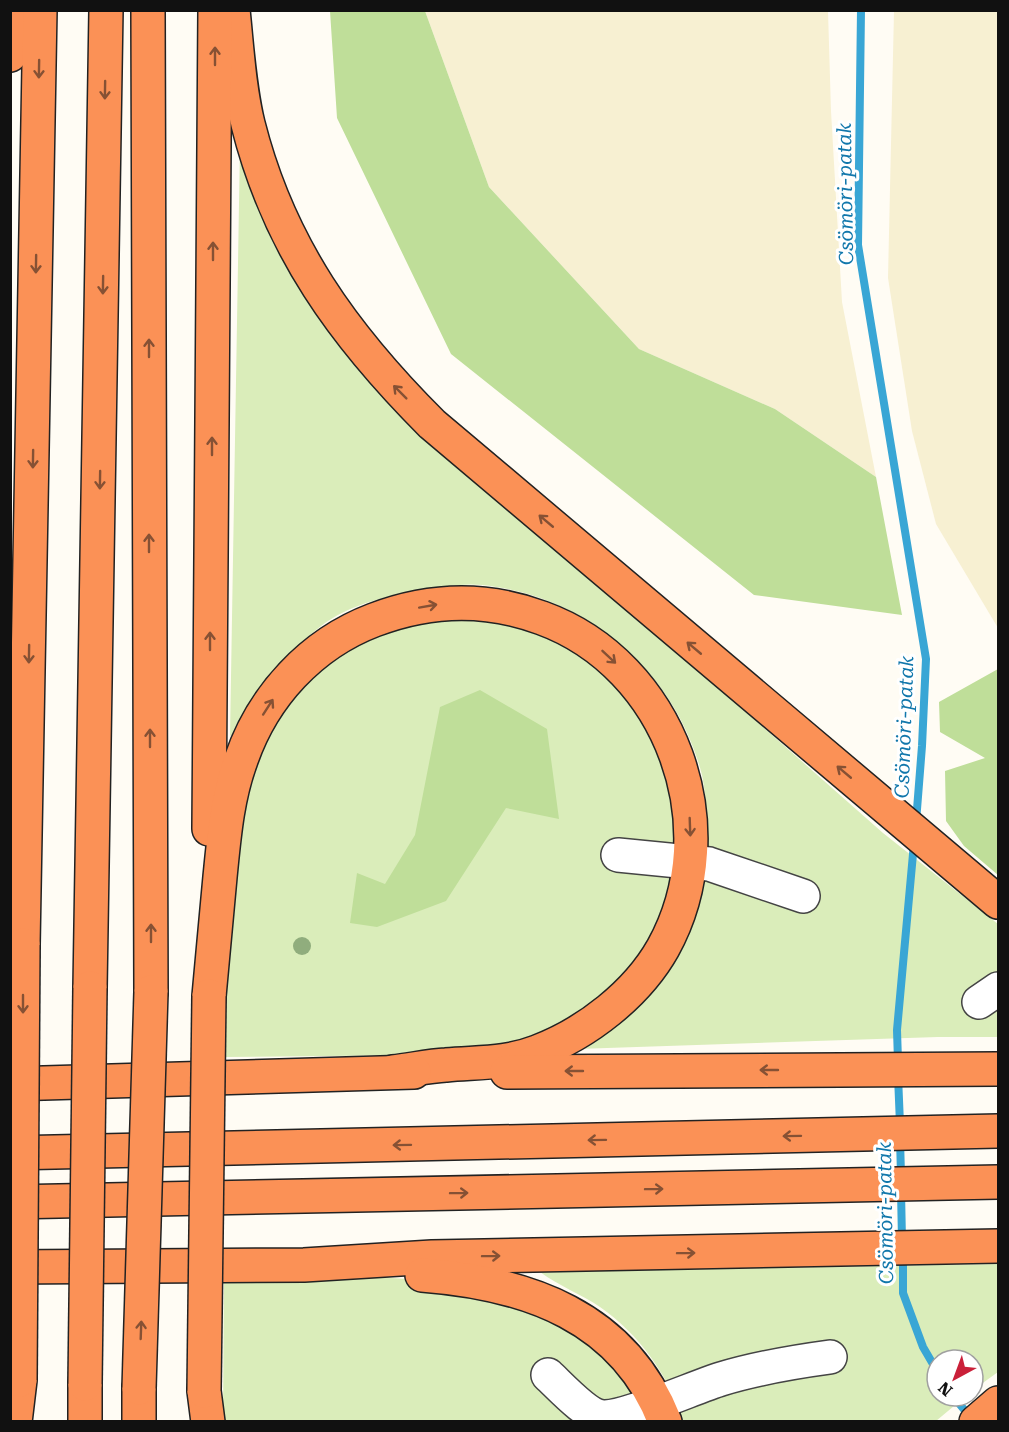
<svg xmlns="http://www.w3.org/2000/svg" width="1009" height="1432" viewBox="0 0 1009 1432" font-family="'Roboto Serif',serif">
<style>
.farmland{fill:#f7f0d2}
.green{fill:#daedba}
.forest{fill:#bfde99}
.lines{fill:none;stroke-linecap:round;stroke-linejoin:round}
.stream{stroke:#39a6d5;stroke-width:8}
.minor-casing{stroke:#444;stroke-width:36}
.highway-casing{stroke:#222;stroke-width:36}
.minor{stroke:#fff;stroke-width:33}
.highway{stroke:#fb9156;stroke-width:33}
.highway-bridge-casing{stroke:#222;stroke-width:36;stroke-linecap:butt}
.highway-bridge{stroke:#fb9156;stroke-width:33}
.tree{fill:#90ad7d}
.oneway{stroke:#865134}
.labels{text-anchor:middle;stroke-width:6;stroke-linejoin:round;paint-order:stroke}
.water-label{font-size:20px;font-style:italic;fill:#1177ab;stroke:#fff}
</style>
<rect width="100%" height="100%" fill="#fffcf4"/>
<g class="farmland">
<polygon points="425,11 828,11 831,111 842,302 876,477 775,409 639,349 489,187"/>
<polygon points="894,11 998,11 998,628 936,524 912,431 888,278"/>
</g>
<g class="green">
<path d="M240,145L290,266L661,637L883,833L998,924V1037H938L577,1049L611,1023L705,848C706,824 707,798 702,775C676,672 587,596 482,585C463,583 441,587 423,590C389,595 348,605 321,626C283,655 258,690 237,732L230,736Z"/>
<polygon points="448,609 556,631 648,709 681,813 666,916 618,986 580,1016 539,1037 487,1050 427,1055 225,1057 225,997 234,841 264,730 331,651"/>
<path d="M998,1264V1372L973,1390V1360H937V1396H966L936,1421H683C669,1376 639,1334 600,1307C581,1294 559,1286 540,1272Z"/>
<polygon points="361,1276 468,1283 598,1338 659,1422 223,1422 224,1278"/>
</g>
<g class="forest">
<polygon points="330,11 425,11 489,187 639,349 775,409 876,477 902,615 754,595 451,354 337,118"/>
<polygon points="998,669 998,875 964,846 946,821 945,771 985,758 940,732 939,702"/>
<polygon points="480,690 547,729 559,819 506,808 446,901 377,927 350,923 357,873 385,884 415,835 440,707"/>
</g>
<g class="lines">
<g class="stream">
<polyline points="861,10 858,245 926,659 922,746 916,822"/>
<polyline points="898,1061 897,1030 914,843"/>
<polyline points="898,1076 900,1124"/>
<polyline points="900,1139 901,1175"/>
<polyline points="901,1190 902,1241"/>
<polyline points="903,1256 903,1293 923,1347 937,1371"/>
<polyline points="953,1396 971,1418"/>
</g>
<g class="minor-casing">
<g id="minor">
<polyline points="618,855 709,864 803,896"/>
<polyline points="979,1002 998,989"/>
<path d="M548,1375C560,1386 587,1416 603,1417C626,1418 695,1387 721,1379C757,1368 793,1362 830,1357"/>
</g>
</g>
<g class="highway-casing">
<g id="highway">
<polyline points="148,10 151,992"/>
<path d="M233,10C237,48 239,87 248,124C279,247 344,336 432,424L998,902"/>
<polyline points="10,55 19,10"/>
<polyline points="209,829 215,10"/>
<polyline points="23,945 40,10"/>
<polyline points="90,988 106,10"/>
<path d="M209,996C213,956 216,917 220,877C224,837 227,798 241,760C263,696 311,644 374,620C429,599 486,597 542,618C671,665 730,827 663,948C637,994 587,1033 537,1052C506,1064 478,1062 446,1065C428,1066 411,1070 393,1072"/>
<polyline points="507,1072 998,1069"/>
<polyline points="10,1084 414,1072"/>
<polyline points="10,1153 998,1131"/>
<polyline points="10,1202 998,1182"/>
<polyline points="10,1267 304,1265 432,1257 998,1246"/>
<path d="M422,1275C527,1283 624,1316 665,1422"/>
<polyline points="204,1391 208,1422"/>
<polyline points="15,1422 20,1380"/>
<polyline points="85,1422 85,1384"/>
<polyline points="139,1422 139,1388"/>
<polyline points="976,1422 998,1403"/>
</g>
</g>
<use href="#minor" class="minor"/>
<use href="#highway" class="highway"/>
<g class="highway-bridge-casing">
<g id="highway-bridge">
<polyline points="20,1380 23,945"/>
<polyline points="85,1384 90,988"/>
<polyline points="139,1388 151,992"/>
<polyline points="204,1391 209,996"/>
</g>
</g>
<use href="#highway-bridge" class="highway-bridge"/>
</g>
<circle class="tree" cx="302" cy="946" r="9"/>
<defs><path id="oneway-shaft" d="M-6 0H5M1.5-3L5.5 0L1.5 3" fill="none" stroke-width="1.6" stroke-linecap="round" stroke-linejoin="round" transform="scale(1.5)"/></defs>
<g class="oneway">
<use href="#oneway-shaft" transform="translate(215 56) rotate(-90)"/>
<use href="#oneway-shaft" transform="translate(39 69) rotate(91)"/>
<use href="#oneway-shaft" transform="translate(105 90) rotate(91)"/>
<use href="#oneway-shaft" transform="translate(213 251) rotate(-90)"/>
<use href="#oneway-shaft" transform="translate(36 264) rotate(91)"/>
<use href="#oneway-shaft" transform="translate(103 285) rotate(91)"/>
<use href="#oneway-shaft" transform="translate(149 348) rotate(-90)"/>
<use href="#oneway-shaft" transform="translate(400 392) rotate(-135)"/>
<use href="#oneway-shaft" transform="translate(212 446) rotate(-90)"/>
<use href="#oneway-shaft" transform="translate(33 459) rotate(91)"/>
<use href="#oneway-shaft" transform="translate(100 480) rotate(91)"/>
<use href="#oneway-shaft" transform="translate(546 521) rotate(-140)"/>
<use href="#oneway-shaft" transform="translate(149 543) rotate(-90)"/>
<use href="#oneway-shaft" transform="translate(428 606) rotate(-10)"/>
<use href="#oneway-shaft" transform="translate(210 641) rotate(-90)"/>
<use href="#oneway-shaft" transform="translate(694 648) rotate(-140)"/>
<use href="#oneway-shaft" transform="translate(29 654) rotate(91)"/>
<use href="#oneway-shaft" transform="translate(609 657) rotate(43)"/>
<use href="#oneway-shaft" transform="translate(268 707) rotate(-57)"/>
<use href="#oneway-shaft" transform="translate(150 738) rotate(-90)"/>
<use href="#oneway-shaft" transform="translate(844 772) rotate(-140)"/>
<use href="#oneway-shaft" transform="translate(690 827) rotate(88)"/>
<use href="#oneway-shaft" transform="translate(151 933) rotate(-90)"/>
<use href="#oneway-shaft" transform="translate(23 1004) rotate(90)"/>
<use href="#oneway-shaft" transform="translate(769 1070) rotate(180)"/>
<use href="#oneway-shaft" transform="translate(574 1071) rotate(180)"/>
<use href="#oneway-shaft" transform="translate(792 1136) rotate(179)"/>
<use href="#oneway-shaft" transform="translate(597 1140) rotate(179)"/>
<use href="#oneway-shaft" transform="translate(402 1145) rotate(179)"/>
<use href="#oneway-shaft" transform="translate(654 1189) rotate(-1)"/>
<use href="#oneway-shaft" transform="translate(459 1193) rotate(-1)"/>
<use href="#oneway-shaft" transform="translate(686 1253) rotate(-1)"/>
<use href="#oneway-shaft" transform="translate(491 1256) rotate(-1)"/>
<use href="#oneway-shaft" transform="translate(141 1330) rotate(-88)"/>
</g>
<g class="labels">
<g class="water-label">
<text transform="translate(845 194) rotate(-91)" y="7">Csömöri-patak</text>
<text transform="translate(904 727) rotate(-88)" y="7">Csömöri-patak</text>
<text transform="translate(885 1213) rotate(-91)" y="7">Csömöri-patak</text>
</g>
</g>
<rect width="1009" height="1432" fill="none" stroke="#111111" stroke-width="24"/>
<g transform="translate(955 1378) rotate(221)"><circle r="28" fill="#ffffff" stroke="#a0a0a0" stroke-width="1.5"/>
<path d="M0-4.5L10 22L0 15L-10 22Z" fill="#ca2039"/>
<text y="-9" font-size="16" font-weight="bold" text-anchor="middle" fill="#111111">N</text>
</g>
</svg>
